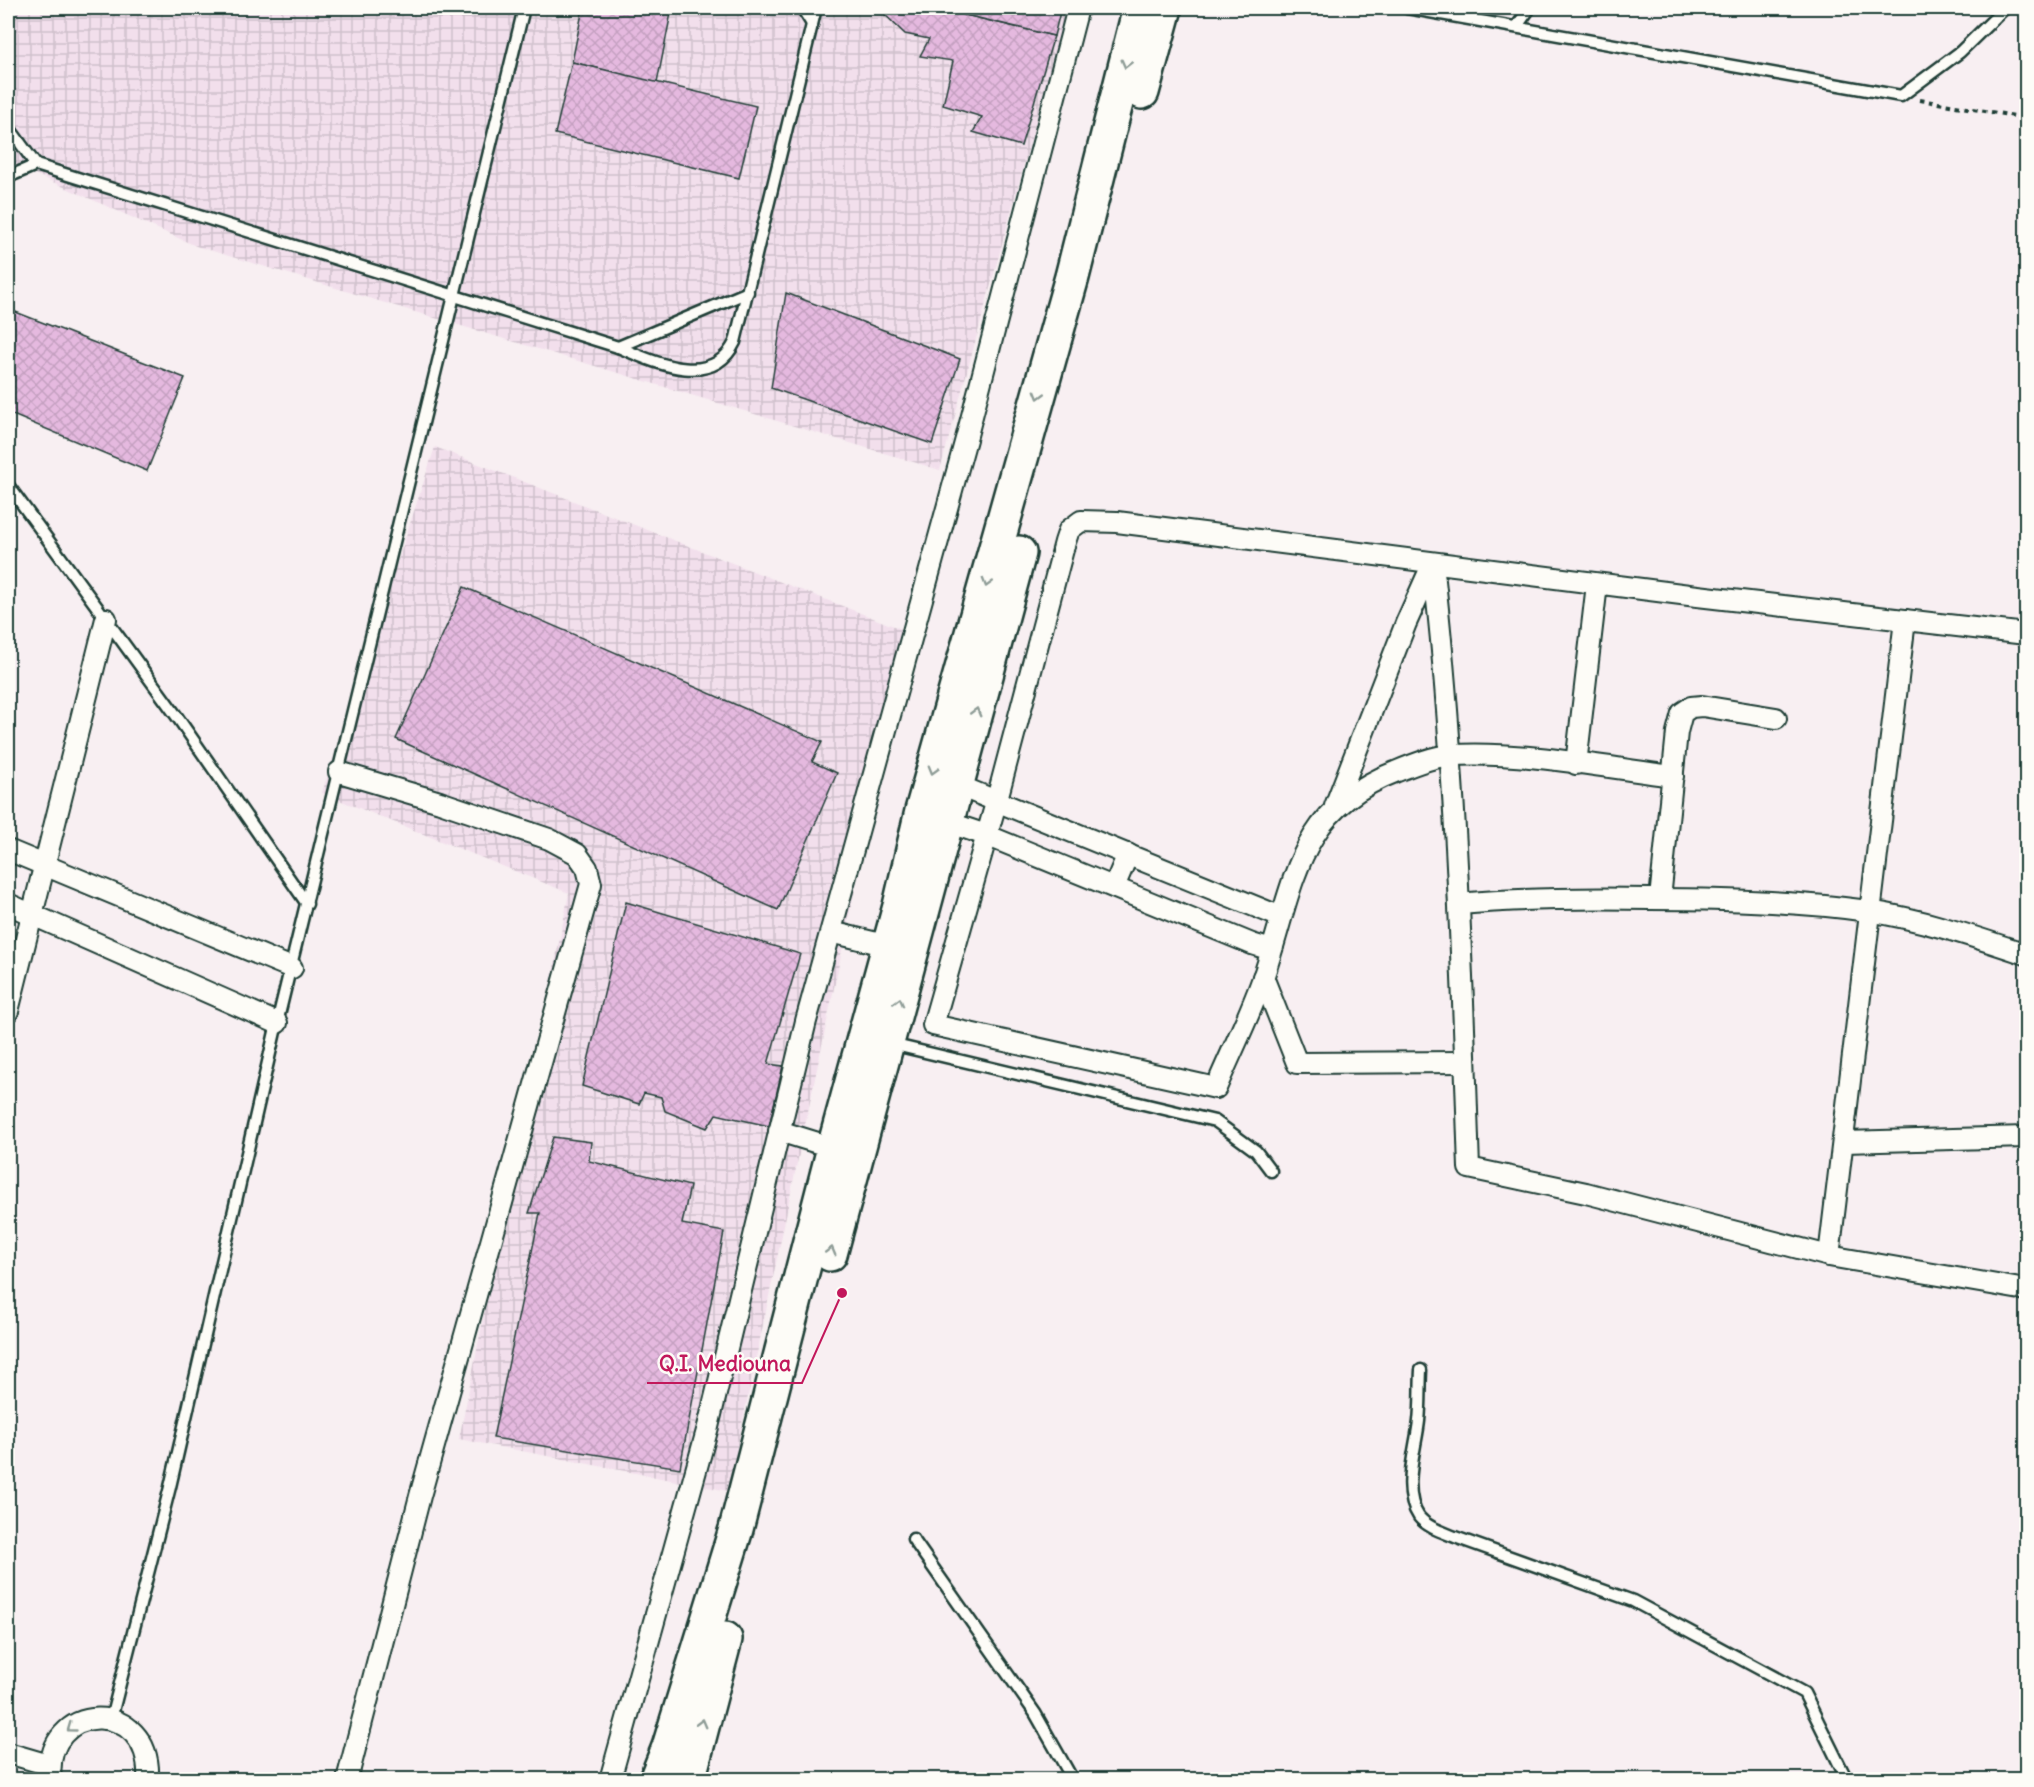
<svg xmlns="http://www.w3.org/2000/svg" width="2034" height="1787" viewBox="0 0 2034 1787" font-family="Delius,sans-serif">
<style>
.industrial{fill:url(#industrial-grid)}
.building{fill:url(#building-cross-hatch);stroke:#1f3d34;stroke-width:1.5}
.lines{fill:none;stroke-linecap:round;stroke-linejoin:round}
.service-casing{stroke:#1f3d34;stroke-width:15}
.minor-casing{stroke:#1f3d34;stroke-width:24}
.trunk-casing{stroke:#1f3d34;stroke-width:38}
.path{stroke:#1f3d34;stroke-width:4;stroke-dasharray:4.5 4.5;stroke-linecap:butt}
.service{stroke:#fdfcf7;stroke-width:10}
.minor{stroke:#fdfcf7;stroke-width:20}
.trunk{stroke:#fdfcf7;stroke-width:33}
.oneway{stroke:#8e9c96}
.leader{fill:none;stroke:#c2185b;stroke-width:2}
.callout-dot{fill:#c2185b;stroke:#fdfcf7;stroke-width:2}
.callout-label{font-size:21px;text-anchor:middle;font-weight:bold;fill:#c2185b;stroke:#fdfcf7;stroke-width:5;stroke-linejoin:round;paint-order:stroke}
</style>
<defs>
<pattern id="industrial-grid" width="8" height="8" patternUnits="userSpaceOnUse" patternTransform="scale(1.5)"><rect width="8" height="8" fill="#f2dfec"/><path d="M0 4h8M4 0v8" fill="none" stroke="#cfc0cb"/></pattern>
<pattern id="building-cross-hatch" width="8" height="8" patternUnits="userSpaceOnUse" patternTransform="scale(1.5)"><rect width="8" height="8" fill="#e5b9df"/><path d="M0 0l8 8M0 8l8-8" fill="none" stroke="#c4a0c0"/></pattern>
</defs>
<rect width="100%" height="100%" fill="#f8eff2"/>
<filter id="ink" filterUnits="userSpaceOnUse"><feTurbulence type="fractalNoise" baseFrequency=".0167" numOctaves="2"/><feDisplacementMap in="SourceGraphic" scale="12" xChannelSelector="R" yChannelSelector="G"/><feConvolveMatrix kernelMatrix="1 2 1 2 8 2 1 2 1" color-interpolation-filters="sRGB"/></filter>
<g filter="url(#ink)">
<g class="industrial">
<polygon points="8,8 1067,8 940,470 196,246 8,162"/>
<polygon points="435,447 909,632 728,1491 459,1439 569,893 322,793"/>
</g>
<g class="building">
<polygon points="583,8 672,8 657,83 572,62"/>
<polygon points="878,8 936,8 1054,36 1021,146 973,132 982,117 943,105 953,61 920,56 929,39 905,34"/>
<polygon points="936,8 1061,8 1054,36"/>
<polygon points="572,62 756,106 739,178 555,134"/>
<polygon points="786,293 960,359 932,444 771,388"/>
<polygon points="8,309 185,378 147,471 8,413"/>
<polygon points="464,587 822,742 812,762 837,773 778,910 396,739"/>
<polygon points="626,902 800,954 768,1064 783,1066 769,1126 716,1114 707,1128 665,1111 661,1097 644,1093 639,1104 582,1086"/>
<polygon points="553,1137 591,1142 589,1161 690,1186 682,1224 724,1232 680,1468 493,1438 540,1213 529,1213"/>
</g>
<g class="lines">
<g class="service-casing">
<g id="service">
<polyline points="802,8 812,24"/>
<polyline points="1407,8 1901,96 1960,52 2005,8"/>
<polyline points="1517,26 1530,8"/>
<polyline points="8,126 36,165"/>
<path d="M8,177L36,165L618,347C654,362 712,390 735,342L816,8"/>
<polyline points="618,347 748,292"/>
<polyline points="8,485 178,718 307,904"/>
<polyline points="891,1044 1215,1121 1256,1151 1271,1171"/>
<path d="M1421,1370C1420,1387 1421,1404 1419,1421C1416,1449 1401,1491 1419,1517C1428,1528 1443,1532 1455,1537L1633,1601L1804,1693L1847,1780"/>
<polyline points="913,1539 1035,1713 1073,1780"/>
<polyline points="111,1719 170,1487 277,1023 524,8"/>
</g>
</g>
<g class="minor-casing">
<g id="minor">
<polyline points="1576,764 1597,584"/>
<polyline points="339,772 440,802 549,839 577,854 587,868 591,884 420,1496 347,1780"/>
<path d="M1673,776C1603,767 1522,751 1452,755C1434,756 1412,765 1395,772C1296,810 1294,886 1264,975C1251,1013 1232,1050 1216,1088L933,1025L996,803L1065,542L1069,530L1081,521L1117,522L1689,595L2026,634"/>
<polyline points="957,785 1281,917"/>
<path d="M1335,806L1406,623L1433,563C1456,764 1462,967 1469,1168L1586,1193L1829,1256L2026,1290"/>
<polyline points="947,822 986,835 1252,944 1265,948 1273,946"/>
<polyline points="8,850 292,968"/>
<polyline points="1114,887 1128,854"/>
<polyline points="1660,899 1677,732 1682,713 1691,707 1702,706 1776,718"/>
<polyline points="8,904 277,1023"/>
<path d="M1459,904C1523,898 1586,898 1650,899C1723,899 1795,901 1868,911C1922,919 1975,937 2026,954"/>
<polyline points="831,932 889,946"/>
<polyline points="1263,977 1297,1063 1465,1062"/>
<polyline points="8,1011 106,619"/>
<polyline points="779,1131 834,1148"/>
<polyline points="1844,1142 2026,1137"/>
<polyline points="1829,1256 1905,620"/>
<polyline points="8,1753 49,1765"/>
<path d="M51,1780C42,1700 153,1696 148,1780"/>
<polyline points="610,1780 708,1427 806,1021 966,439 1078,8"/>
</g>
</g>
<g class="trunk-casing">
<g id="trunk">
<polyline points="1142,92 1165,8"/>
<polyline points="830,1254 1019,553"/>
<polyline points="656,1780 669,1747 736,1529 834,1148 900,906 922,811 1072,277 1140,8"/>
<polyline points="688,1780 725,1639"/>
</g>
</g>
<polyline class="path" points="1920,100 2026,118"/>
<use href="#service" class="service"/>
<use href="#minor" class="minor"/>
<use href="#trunk" class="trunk"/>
</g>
<defs><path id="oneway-chevron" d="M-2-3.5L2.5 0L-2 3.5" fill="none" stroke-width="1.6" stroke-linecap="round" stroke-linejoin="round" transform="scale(1.5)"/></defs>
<g class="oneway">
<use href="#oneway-chevron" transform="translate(1126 64) rotate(104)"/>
<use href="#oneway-chevron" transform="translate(1039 395) rotate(106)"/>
<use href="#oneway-chevron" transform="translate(987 583) rotate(106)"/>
<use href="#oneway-chevron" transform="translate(976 712) rotate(-75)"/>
<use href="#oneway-chevron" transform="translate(933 770) rotate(106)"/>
<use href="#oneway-chevron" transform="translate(899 1002) rotate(-75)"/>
<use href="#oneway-chevron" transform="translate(831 1251) rotate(-75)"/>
<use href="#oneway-chevron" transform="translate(702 1723) rotate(-75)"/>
<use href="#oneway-chevron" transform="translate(71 1728) rotate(144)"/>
</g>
</g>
<path class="leader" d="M842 1293L802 1383H647"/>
<circle class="callout-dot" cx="842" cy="1293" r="6"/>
<g class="callout-label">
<text x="725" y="1371">Q.I. Mediouna</text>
</g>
<rect width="2034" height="1787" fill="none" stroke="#fdfcf7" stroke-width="30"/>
<rect x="15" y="15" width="2004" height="1757" fill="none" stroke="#1f3d34" stroke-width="2" filter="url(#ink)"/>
</svg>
